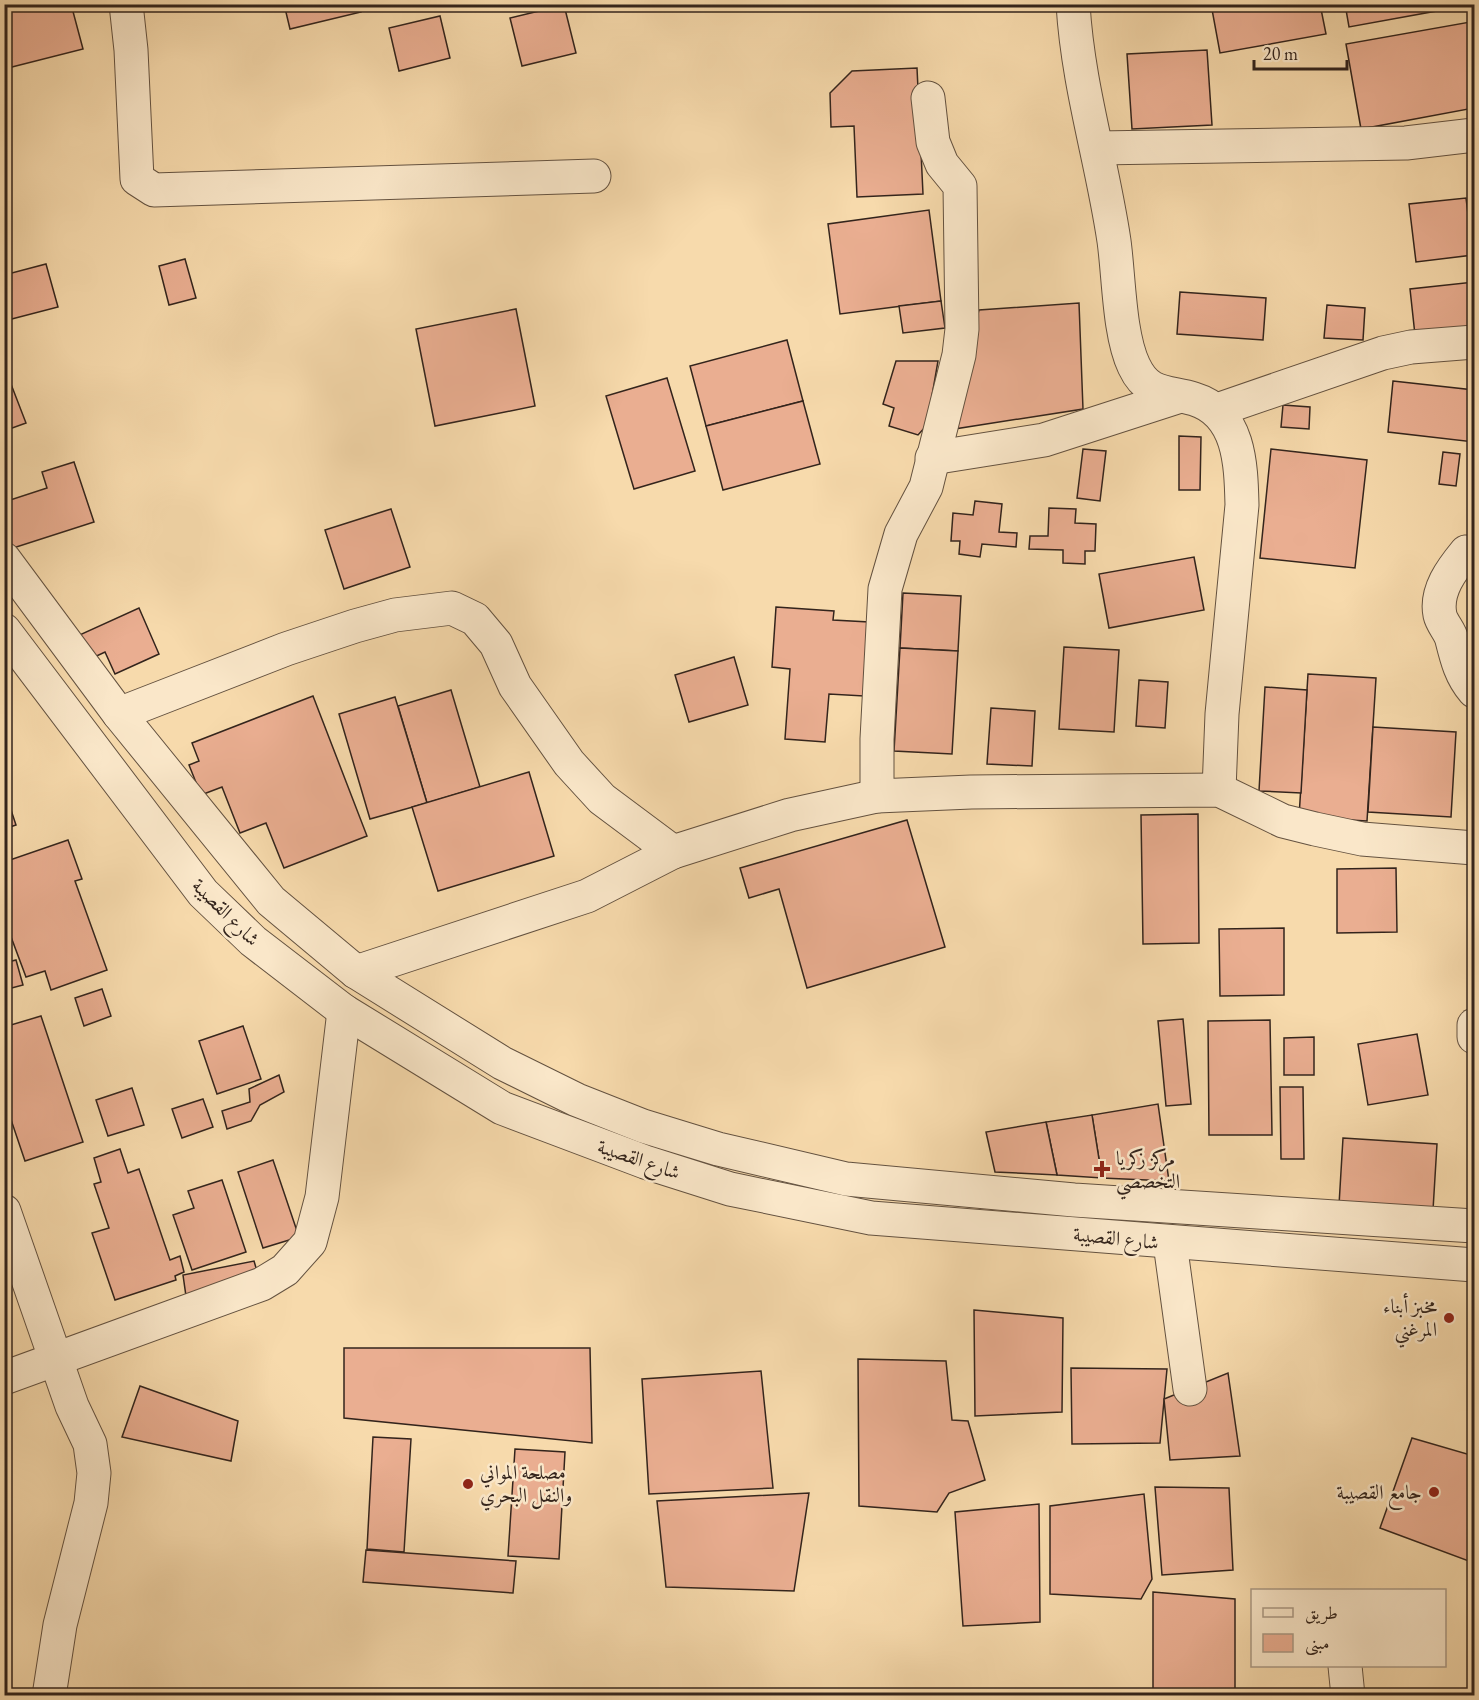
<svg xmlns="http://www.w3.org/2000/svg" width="1479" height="1700" viewBox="0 0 1479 1700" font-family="'EB Garamond',Amiri,serif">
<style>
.building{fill:#eaae91;stroke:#33241c;stroke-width:1.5}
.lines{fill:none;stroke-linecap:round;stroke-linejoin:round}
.minor-casing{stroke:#645240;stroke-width:35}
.minor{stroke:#fae7c9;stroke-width:33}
.poi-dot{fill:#8f2418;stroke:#fae7c9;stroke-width:2}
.labels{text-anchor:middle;stroke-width:5;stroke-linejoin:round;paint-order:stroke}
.street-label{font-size:20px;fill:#33241c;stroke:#fae7c9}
.poi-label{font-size:20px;fill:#33241c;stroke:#fae7c9;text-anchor:start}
</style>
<rect width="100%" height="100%" fill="#f7daac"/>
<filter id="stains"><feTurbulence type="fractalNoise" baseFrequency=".00333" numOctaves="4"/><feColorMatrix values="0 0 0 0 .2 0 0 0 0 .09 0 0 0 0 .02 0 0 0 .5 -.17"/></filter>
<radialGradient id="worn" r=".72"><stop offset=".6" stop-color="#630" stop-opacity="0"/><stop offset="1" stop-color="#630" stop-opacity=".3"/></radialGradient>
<g class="building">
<polygon points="4,4 71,4 83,49 4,69"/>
<polygon points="284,4 359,4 361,12 290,29"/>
<polygon points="1211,4 1320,4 1326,34 1220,53"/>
<polygon points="1345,4 1453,4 1453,8 1349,27"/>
<polygon points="564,5 576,53 522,66 510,18"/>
<polygon points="440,16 450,58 399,71 389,28"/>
<polygon points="1470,22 1474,48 1474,108 1361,129 1346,44"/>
<polygon points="1207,50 1212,125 1132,129 1127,54"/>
<polygon points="917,68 923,194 857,197 854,126 831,127 830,93 852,71"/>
<polygon points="1466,198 1473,255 1416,262 1409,204"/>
<polygon points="929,210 941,301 840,314 828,224"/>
<polygon points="185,259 196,298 169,305 159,266"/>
<polygon points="46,264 58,307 4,321 4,275"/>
<polygon points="1474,282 1474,328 1415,335 1410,289"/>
<polygon points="1180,292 1266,298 1263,340 1177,334"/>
<polygon points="941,301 945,328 903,333 899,306"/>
<polygon points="1079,303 1083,409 948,430 979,310"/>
<polygon points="1327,305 1365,308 1363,340 1324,338"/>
<polygon points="516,309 535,406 435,426 416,329"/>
<polygon points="787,340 803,401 706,426 690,366"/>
<polygon points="896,361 938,361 927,425 918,435 889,426 894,408 883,404"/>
<polygon points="4,366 26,423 4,431"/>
<polygon points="667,378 695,471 634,489 606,396"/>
<polygon points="1393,381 1474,390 1474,442 1388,432"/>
<polygon points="803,401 820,464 723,490 706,426"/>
<polygon points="1283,405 1310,407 1309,429 1281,427"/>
<polygon points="1179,436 1201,437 1200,490 1179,490"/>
<polygon points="1083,449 1106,451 1100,501 1077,498"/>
<polygon points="1271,449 1367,460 1355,568 1260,558"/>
<polygon points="1443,452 1460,454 1456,486 1439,484"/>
<polygon points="74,462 94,522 7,550 4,502 47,488 42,472"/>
<polygon points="975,501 1002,504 999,532 1017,533 1016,547 982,544 980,557 959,554 960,541 951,541 953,513 973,515"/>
<polygon points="1049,508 1076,509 1075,523 1096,524 1095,551 1085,551 1085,564 1063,563 1063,550 1029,549 1030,536 1048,536"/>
<polygon points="391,509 410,567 344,589 325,530"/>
<polygon points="1194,557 1204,610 1109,628 1099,574"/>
<polygon points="903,593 961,596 958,651 900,648"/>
<polygon points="776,607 834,611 833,620 869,622 864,696 829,694 825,742 785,739 790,669 772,667"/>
<polygon points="139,608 159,654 115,674 105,652 86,661 75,637"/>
<polygon points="1064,647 1119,650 1114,732 1059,729"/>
<polygon points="900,648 958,651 952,754 894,751"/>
<polygon points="734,657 748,705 689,722 675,675"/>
<polygon points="1308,674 1376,678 1367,821 1299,817"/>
<polygon points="1139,680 1168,682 1165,728 1136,726"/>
<polygon points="1265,687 1307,690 1301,793 1259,791"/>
<polygon points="451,690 480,787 427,803 398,706"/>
<polygon points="313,696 367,836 284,868 266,823 240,833 222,787 201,795 189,765 199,761 192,743"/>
<polygon points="395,697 427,803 370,819 339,714"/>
<polygon points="991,708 1035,711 1032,766 987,764"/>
<polygon points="1373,727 1456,732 1451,817 1368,812"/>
<polygon points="529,772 554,856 438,891 412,807"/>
<polygon points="4,789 16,825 4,829"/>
<polygon points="1198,814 1199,943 1143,944 1141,815"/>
<polygon points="907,820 945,947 807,988 779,889 749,898 740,868"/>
<polygon points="68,840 82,879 75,881 107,970 51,990 45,971 26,977 4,918 4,862"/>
<polygon points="1396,868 1397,932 1337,933 1337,869"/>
<polygon points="1284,928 1284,995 1220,996 1219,929"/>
<polygon points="16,960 23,985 4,990 4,963"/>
<polygon points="102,989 111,1016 84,1026 75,998"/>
<polygon points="41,1016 83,1142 25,1161 4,1099 4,1027"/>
<polygon points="1183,1019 1191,1104 1166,1106 1158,1021"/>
<polygon points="1270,1020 1272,1135 1209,1135 1208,1021"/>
<polygon points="243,1026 261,1079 217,1094 199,1041"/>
<polygon points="1417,1034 1428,1095 1368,1105 1358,1044"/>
<polygon points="1314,1037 1314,1075 1284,1075 1284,1038"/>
<polygon points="279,1075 284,1092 260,1105 251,1121 227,1129 222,1111 250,1102 249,1089"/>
<polygon points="1280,1087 1303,1087 1304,1159 1281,1159"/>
<polygon points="132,1088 144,1125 108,1136 96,1100"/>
<polygon points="203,1099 213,1127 182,1138 172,1109"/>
<polygon points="1158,1104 1169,1181 1102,1178 1092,1115"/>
<polygon points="1092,1115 1102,1178 1057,1175 1046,1122"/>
<polygon points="1046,1122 1057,1175 995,1172 986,1132"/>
<polygon points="1343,1138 1437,1144 1433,1210 1339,1205"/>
<polygon points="120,1149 128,1173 139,1169 170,1260 180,1256 184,1272 175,1276 176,1280 115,1300 92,1233 109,1228 94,1184 101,1182 94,1158"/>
<polygon points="273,1160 299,1237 263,1248 238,1172"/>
<polygon points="222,1180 246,1252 192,1270 173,1215 194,1208 188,1191"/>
<polygon points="254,1261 259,1278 186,1296 183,1275"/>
<polygon points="974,1310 1063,1318 1062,1412 975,1416"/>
<polygon points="344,1348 590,1348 592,1443 344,1418"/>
<polygon points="858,1359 946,1361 952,1420 968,1421 985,1480 949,1493 937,1512 859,1506"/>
<polygon points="1071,1368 1167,1369 1160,1443 1072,1444"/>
<polygon points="761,1371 773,1488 649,1494 642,1379"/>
<polygon points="1228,1373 1240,1456 1170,1460 1164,1399"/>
<polygon points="140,1386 238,1421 231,1461 122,1437"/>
<polygon points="373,1437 411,1439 404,1552 367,1549"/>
<polygon points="1412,1438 1474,1456 1474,1563 1380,1528"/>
<polygon points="515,1449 565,1452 559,1559 508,1556"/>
<polygon points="4,1470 11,1489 4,1491"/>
<polygon points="1155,1487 1229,1488 1233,1570 1162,1575"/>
<polygon points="809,1493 794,1591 666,1587 657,1501"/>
<polygon points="1144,1494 1152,1579 1141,1599 1050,1594 1050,1506"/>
<polygon points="1039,1504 1040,1622 963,1626 955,1512"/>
<polygon points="366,1550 516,1561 513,1593 363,1582"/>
<polygon points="1153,1592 1235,1599 1235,1690 1153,1695"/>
</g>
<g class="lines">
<g class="minor-casing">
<g id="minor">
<polyline points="126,4 131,50 137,179 154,190 594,176"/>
<path d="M1073,4C1078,87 1102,160 1114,241C1119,277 1119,335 1134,366C1148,396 1167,391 1194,399C1240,413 1241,465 1242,505L1222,714L1219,790"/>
<polyline points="1097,148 1406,143 1474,135"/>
<polyline points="1217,410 1383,353 1411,347 1474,342"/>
<polyline points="932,458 1044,440 1177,397"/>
<path d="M1466,552C1452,569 1435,591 1440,615C1442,624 1450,631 1452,640C1457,660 1461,676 1474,691"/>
<polyline points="4,559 119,714 271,901 356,972 502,1063 577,1100 643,1126 718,1149 846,1179 1074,1200 1474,1226"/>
<polyline points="4,630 203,893 253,941 344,1011 502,1108 645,1162 730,1189 871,1218 1474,1265"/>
<polyline points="119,714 286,649 355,626 395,615 452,608 475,619 496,644 515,686 569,763 602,799 673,852"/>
<polyline points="877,796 877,739 885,589 901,534 926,487 959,355 962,329 960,186 942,164 933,142 928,98"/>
<polyline points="356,972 587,896 673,852 790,815 877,796 971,792 1219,790 1283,821 1315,829 1362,839 1474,848"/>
<polyline points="1474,1025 1474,1037"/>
<polyline points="4,1211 72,1406 90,1444 94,1473 91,1503 60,1625 49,1696"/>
<polyline points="1170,1243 1190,1389"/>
<polyline points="4,1378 262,1284 285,1270 310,1242 322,1197 344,1011"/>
<polyline points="1345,1666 1348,1696"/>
</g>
</g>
<use href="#minor" class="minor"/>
</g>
<g class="poi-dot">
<path d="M1099 1160h6v6h6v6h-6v6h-6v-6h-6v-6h6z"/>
<circle cx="1449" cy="1318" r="6"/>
<circle cx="468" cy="1484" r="6"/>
<circle cx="1434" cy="1492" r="6"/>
</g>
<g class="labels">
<g class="street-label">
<text transform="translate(226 912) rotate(45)" y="7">شارع القصيبة</text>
<text transform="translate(639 1159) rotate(19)" y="7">شارع القصيبة</text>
<text transform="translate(1116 1238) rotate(6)" y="7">شارع القصيبة</text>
</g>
<g class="poi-label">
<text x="1116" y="1165">مركز زكريا<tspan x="1116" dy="23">التخصصي</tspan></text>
<text x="1437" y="1313" text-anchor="end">مخبز أبناء<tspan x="1437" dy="23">المرغني</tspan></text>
<text x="480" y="1479">مصلحة المواني<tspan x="480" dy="23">والنقل البحري</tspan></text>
<text x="1422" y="1499" text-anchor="end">جامع القصيبة</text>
</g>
</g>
<rect width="1479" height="1700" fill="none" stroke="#f7daac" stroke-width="24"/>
<rect x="6" y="6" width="1467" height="1688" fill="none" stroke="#33241c" stroke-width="3"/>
<rect x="12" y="12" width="1455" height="1676" fill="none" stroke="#33241c" stroke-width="1.5"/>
<rect x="1251" y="1589" width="195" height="78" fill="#fae7c9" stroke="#aa9984" stroke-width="1.5"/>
<rect x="1263" y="1608" width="30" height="9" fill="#fae7c9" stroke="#aa9984" stroke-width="1.5"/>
<text x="1305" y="1619" font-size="18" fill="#33241c">طريق</text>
<rect x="1263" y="1634" width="30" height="18" fill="#eaae91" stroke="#aa9984" stroke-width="1.5"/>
<text x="1305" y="1649" font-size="18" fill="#33241c">مبنى</text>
<path d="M1254 60v9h93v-9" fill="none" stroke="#33241c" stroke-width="3"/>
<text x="1263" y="60" font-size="18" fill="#33241c" stroke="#fae7c9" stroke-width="4.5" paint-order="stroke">20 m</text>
<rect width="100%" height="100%" filter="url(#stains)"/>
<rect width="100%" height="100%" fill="url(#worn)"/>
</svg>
